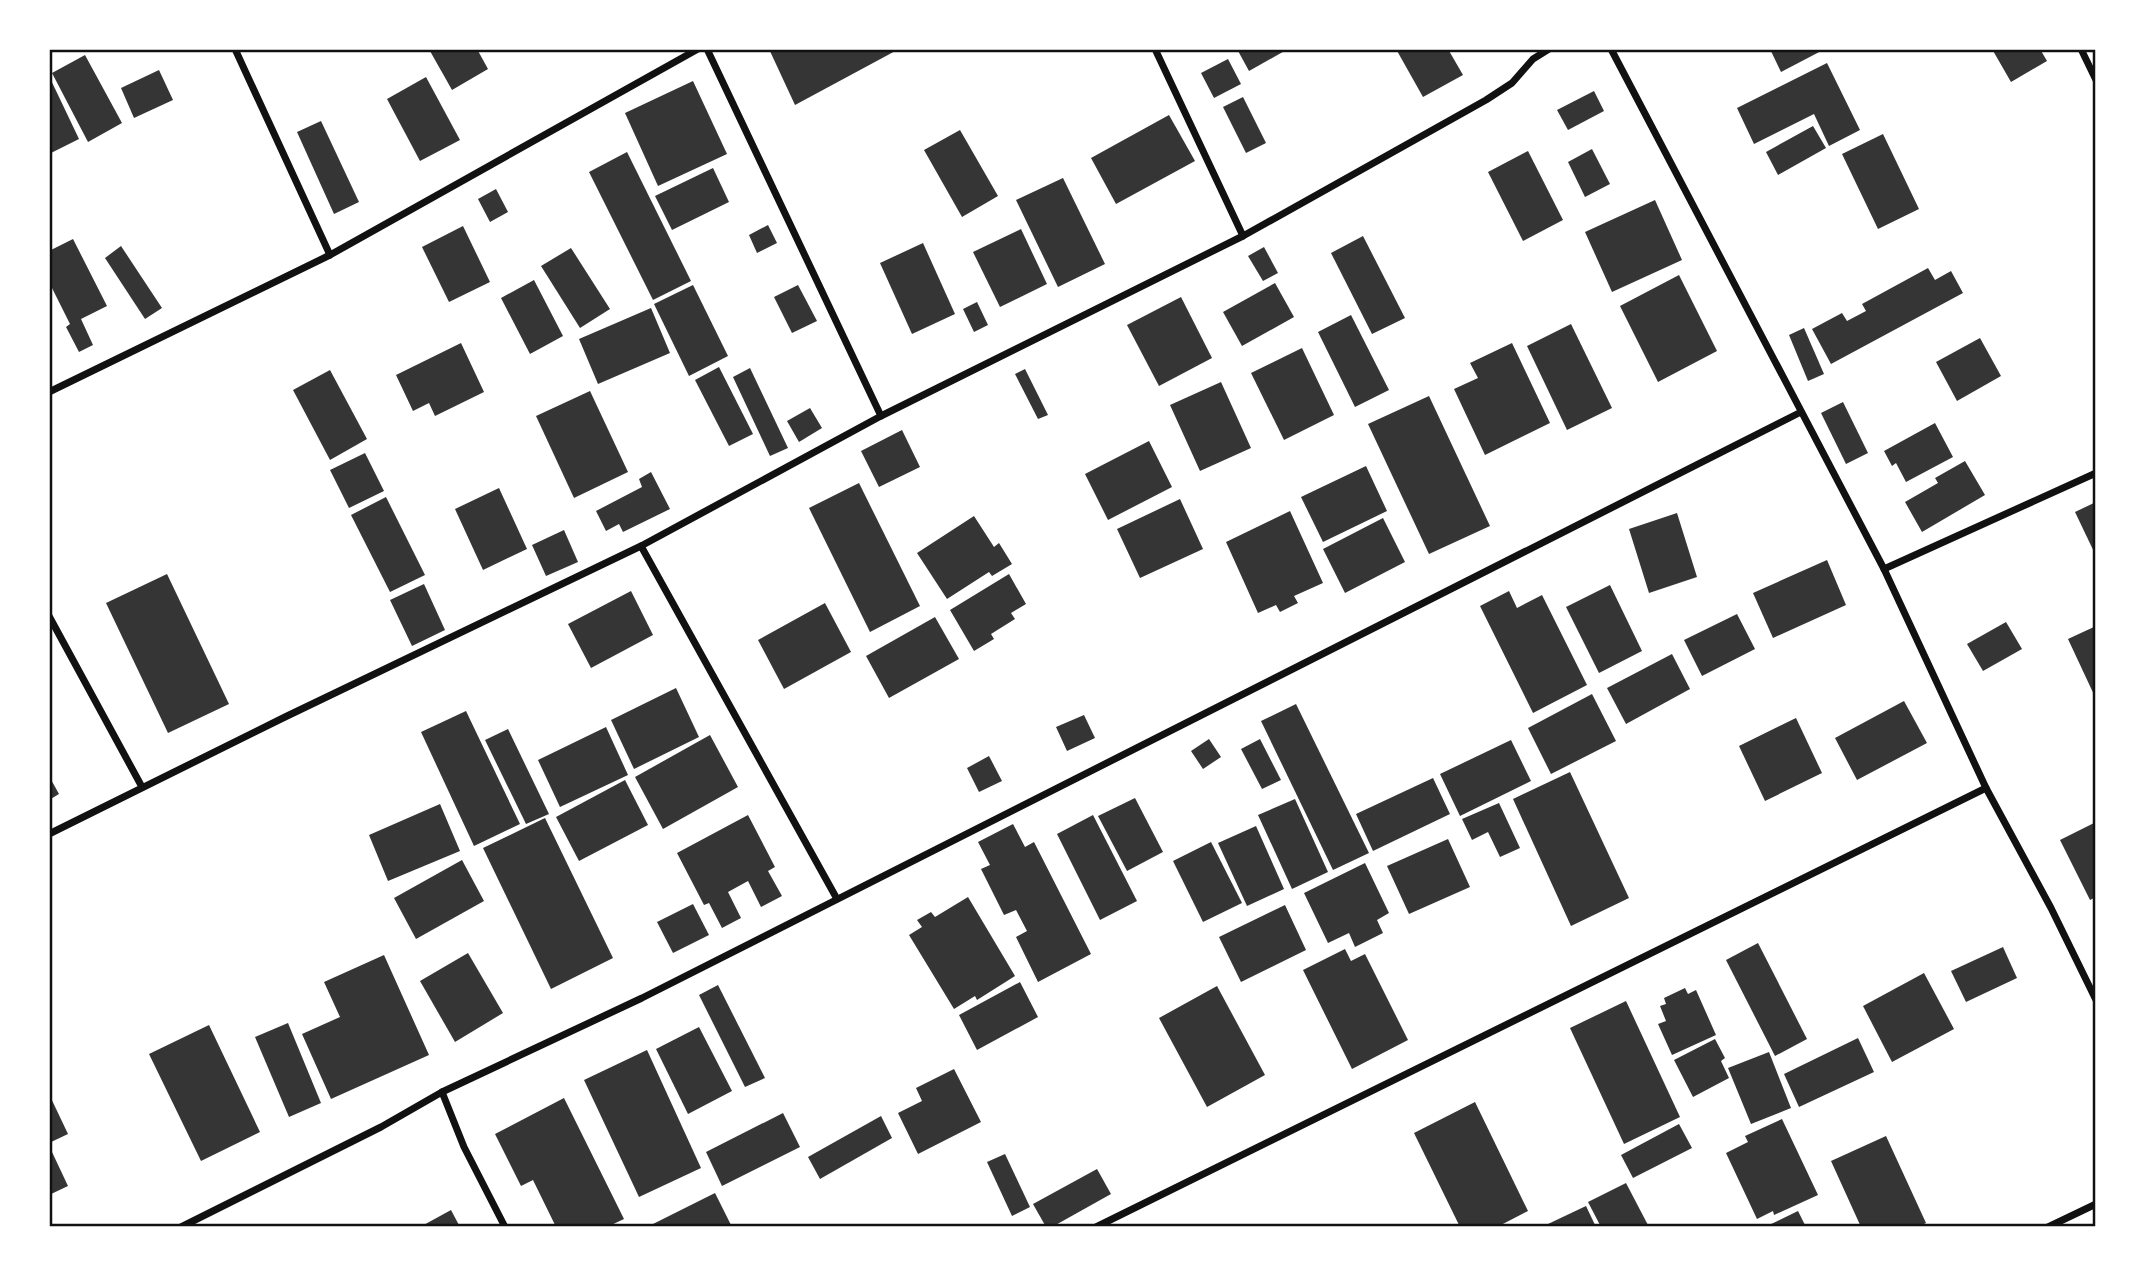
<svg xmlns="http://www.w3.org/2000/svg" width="2145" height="1276" viewBox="0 0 2145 1276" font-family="Signika,sans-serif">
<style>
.building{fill:#353535}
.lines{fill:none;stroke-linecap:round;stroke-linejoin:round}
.minor{stroke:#111;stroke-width:7}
.neatline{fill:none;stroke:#111;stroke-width:2.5}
</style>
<rect width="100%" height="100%" fill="#fff"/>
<g class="building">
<polygon points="434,49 477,49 488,69 452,90 430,51"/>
<polygon points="769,49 899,49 795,105"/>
<polygon points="1237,49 1288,49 1249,71"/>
<polygon points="1396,49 1448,49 1463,75 1423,97"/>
<polygon points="1770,49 1825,49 1781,72"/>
<polygon points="1992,49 2040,49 2047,61 2011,82"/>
<polygon points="85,55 122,123 88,142 52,73"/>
<polygon points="1228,59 1241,84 1214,98 1201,73"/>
<polygon points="1827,63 1860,130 1829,146 1814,114 1754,144 1737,108"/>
<polygon points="159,70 173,100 134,118 121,88"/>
<polygon points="49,76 79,139 49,154"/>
<polygon points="426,77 460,140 420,161 387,99"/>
<polygon points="693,81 727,154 658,186 625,113"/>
<polygon points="1594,91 1604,111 1568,130 1557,110"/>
<polygon points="1243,97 1266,143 1246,153 1223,107"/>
<polygon points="1169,115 1195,161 1116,204 1091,158"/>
<polygon points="321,121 359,202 334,214 297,132"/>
<polygon points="1813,126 1826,148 1778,175 1766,152"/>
<polygon points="960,130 998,196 962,217 924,150"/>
<polygon points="1883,134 1919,209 1878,229 1842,154"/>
<polygon points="1592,149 1610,184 1585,197 1568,162"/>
<polygon points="1528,151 1563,220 1523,241 1488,172"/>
<polygon points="627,152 691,281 653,300 589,172"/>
<polygon points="713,168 729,202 672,230 655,196"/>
<polygon points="1063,178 1105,264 1058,287 1016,200"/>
<polygon points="496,189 508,212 490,222 478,199"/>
<polygon points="1655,200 1682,260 1612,292 1585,232"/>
<polygon points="768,225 777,243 757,253 749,235"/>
<polygon points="463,226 490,282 449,302 422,247"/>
<polygon points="1021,229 1047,284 1000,307 973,252"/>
<polygon points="1363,236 1405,318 1372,334 1331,253"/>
<polygon points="73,239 107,306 81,319 93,345 79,352 66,327 70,324 49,282 49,251"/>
<polygon points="923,243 955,314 912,334 880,263"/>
<polygon points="121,246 162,308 145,319 105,258"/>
<polygon points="1264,247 1278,273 1263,281 1248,256"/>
<polygon points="571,248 610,309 580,328 541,266"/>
<polygon points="1928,268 1935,280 1951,271 1963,293 1831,364 1812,329 1842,313 1847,321 1866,311 1862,304"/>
<polygon points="1679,275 1717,351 1658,382 1620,306"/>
<polygon points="534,280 563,336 530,354 501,298"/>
<polygon points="1275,283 1294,317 1242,346 1223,312"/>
<polygon points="693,285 728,356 689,376 654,304"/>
<polygon points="798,285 817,321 792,333 774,297"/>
<polygon points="1181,297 1212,358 1159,386 1127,325"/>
<polygon points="977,302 988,325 974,332 963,309"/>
<polygon points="651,308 670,353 598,384 579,339"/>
<polygon points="1351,315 1389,390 1355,407 1318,332"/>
<polygon points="1571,324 1612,408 1567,430 1527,346"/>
<polygon points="1804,328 1824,374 1808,381 1789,335"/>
<polygon points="1980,338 2001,376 1957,401 1936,362"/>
<polygon points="461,343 484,392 435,416 429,403 413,411 396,375"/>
<polygon points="1512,343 1550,423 1485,455 1454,389 1478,378 1470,363"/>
<polygon points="1302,348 1334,415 1284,440 1251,373"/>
<polygon points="719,367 753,434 729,446 695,380"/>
<polygon points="750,368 788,448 770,456 733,377"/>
<polygon points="1025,369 1048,415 1038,419 1015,374"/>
<polygon points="330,370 367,439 330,460 293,390"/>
<polygon points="1221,382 1251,448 1200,471 1170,405"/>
<polygon points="590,391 628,472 574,498 536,416"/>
<polygon points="1429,396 1490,526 1429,554 1368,424"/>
<polygon points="1843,402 1868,453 1846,464 1821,413"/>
<polygon points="810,408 822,428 799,442 787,421"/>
<polygon points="1935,423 1953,457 1906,482 1896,463 1892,466 1884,451"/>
<polygon points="902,430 920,467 879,487 861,451"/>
<polygon points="1149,441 1172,487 1108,520 1085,474"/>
<polygon points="365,453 384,491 349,508 330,470"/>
<polygon points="1965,461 1985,495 1922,532 1905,502 1938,483 1935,478"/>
<polygon points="1366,466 1387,511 1323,542 1301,497"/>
<polygon points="651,472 670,509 623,532 619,524 606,531 596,511 642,487 639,479"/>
<polygon points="859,483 920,606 870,632 809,508"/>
<polygon points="499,488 527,549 483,570 455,509"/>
<polygon points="386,497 425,575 390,592 351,515"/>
<polygon points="1180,499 1203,549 1140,578 1117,529"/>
<polygon points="2096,502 2096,556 2075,512"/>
<polygon points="1290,511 1323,583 1294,596 1298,603 1280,612 1276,605 1258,613 1226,542"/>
<polygon points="1677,513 1697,577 1649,593 1629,529"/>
<polygon points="974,516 994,547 999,543 1012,564 992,576 989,572 947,599 917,553"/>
<polygon points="1383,518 1405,562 1345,593 1323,549"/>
<polygon points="564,530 578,562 546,576 532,545"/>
<polygon points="1827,560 1846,605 1773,638 1753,593"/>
<polygon points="167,574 229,704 168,733 106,603"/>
<polygon points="1009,574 1026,604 1011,613 1015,619 991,634 994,639 974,651 950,610"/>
<polygon points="424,584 445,630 412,646 390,600"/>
<polygon points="1610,585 1642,651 1599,673 1566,607"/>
<polygon points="631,591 653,635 591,668 568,624"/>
<polygon points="1509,591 1517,608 1542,595 1587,685 1533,713 1480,606"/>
<polygon points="825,603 851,652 784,689 758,640"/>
<polygon points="1737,614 1755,649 1702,676 1684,640"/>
<polygon points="935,617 959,659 889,698 866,656"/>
<polygon points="2006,622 2022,649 1983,671 1967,644"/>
<polygon points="2096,626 2096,699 2068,639"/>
<polygon points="1672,654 1690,689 1626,724 1607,688"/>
<polygon points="676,688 699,737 634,769 611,720"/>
<polygon points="1592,694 1616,741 1551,774 1528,728"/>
<polygon points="1904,701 1927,743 1857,780 1835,738"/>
<polygon points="1296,704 1369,853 1333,870 1261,721"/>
<polygon points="466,711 520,824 474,846 421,732"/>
<polygon points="1084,715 1095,738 1067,751 1056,727"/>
<polygon points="1796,718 1822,773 1765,801 1739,746"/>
<polygon points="606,727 628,775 560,807 538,760"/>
<polygon points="508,729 549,814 526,824 485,740"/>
<polygon points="710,735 738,787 663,829 635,777"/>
<polygon points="1209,739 1221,757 1203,769 1191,751"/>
<polygon points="1260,739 1281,780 1262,789 1241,749"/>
<polygon points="1511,740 1531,781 1460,816 1440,774"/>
<polygon points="989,756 1002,781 979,792 967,768"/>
<polygon points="1570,772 1629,898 1571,926 1513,799"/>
<polygon points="49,776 59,794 49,800"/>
<polygon points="1433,778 1450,814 1373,851 1356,814"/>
<polygon points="625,780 648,825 579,861 556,817"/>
<polygon points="1135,798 1163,852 1127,871 1098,816"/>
<polygon points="1295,799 1328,872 1292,889 1258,815"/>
<polygon points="1499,803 1520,848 1500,857 1488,832 1472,840 1462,819"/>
<polygon points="440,804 460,851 388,881 369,835"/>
<polygon points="748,815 775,867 768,871 782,896 761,907 748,881 728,892 741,918 722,928 709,903 704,905 677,853"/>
<polygon points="1093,815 1137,901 1100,920 1057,834"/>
<polygon points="545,818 613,958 551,989 483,848"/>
<polygon points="2096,822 2096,897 2090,900 2060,840"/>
<polygon points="1013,824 1025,847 1034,842 1091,954 1038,982 1016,937 1027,931 1016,910 1004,915 981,869 990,865 978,842"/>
<polygon points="1256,826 1284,889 1247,906 1218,843"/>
<polygon points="1448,839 1470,887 1409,914 1387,866"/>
<polygon points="1211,842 1242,903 1203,922 1173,861"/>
<polygon points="462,860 484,901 416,939 394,898"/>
<polygon points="1365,863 1389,913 1377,920 1383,933 1355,947 1349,933 1328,943 1304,893"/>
<polygon points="968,897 1015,976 977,1000 975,996 954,1009 909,935 922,927 917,920 931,912 935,917"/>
<polygon points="693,904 709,935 673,953 657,922"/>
<polygon points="1285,905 1306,950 1241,982 1219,937"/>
<polygon points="1758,943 1807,1039 1775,1056 1726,960"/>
<polygon points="2003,947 2017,978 1966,1002 1951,971"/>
<polygon points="1345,949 1351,961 1365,954 1408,1040 1352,1069 1303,970"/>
<polygon points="468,953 503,1013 455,1042 420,981"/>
<polygon points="384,955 429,1055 331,1099 302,1034 340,1017 324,982"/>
<polygon points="1924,973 1954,1029 1892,1062 1863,1006"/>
<polygon points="1020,982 1038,1017 977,1050 959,1015"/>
<polygon points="718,985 765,1078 745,1087 699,995"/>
<polygon points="1217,986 1265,1075 1207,1107 1159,1018"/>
<polygon points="1685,988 1688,994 1696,990 1716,1035 1672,1055 1658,1024 1666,1021 1660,1006 1666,1004 1664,998"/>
<polygon points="1626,1001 1680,1117 1624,1144 1570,1028"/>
<polygon points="288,1023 321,1103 289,1117 255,1037"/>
<polygon points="209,1025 260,1132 201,1161 149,1054"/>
<polygon points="699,1027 732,1091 688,1114 656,1049"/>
<polygon points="1858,1038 1874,1072 1799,1107 1784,1074"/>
<polygon points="1715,1039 1725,1058 1721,1061 1729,1078 1693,1097 1674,1060"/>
<polygon points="647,1050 701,1168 639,1197 584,1080"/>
<polygon points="1769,1052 1791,1108 1751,1124 1728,1068"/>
<polygon points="954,1069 981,1122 918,1154 898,1113 922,1101 916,1088"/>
<polygon points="49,1094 68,1134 49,1143"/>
<polygon points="564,1098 624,1219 607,1227 556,1227 533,1180 521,1186 495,1134"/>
<polygon points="1475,1102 1528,1211 1497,1227 1460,1227 1414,1133"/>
<polygon points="783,1113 800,1147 722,1186 706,1152"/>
<polygon points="881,1116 892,1138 820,1179 808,1157"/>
<polygon points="1782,1119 1818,1195 1774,1215 1773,1211 1757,1219 1726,1153 1748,1142 1745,1136"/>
<polygon points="1679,1124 1692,1148 1633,1178 1621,1155"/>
<polygon points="1886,1136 1926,1223 1918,1227 1861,1227 1831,1161"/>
<polygon points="52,1152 68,1186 49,1195 49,1153"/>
<polygon points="1005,1154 1030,1207 1012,1216 987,1162"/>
<polygon points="1097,1169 1111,1194 1052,1227 1046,1227 1033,1204"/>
<polygon points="1626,1183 1649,1227 1601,1227 1588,1202"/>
<polygon points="715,1193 732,1227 647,1227"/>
<polygon points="1586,1206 1596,1227 1549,1227 1548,1224"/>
<polygon points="451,1210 460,1227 420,1227"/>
<polygon points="1798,1211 1806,1227 1765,1227"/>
</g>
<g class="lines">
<g class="minor">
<polyline points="235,49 330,255"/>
<polyline points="707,49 881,416"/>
<polyline points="1155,49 1243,236 1486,100 1512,83 1533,59 1549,49"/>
<polyline points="1611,49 1884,569 1986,788 2051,908 2096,1000"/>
<polyline points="2081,49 2096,80"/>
<polyline points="49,392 330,255 698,49"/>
<polyline points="641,546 837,899"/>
<polyline points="1884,569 2096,473"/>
<polyline points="49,616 142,787"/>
<polyline points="49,834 285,717 641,546 881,416 1243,236"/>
<polyline points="442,1092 642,998 1801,412"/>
<polyline points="181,1227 381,1127 442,1092 464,1147 505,1227"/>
<polyline points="1096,1227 1986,788"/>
<polyline points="2048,1227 2096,1204"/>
</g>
</g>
<rect width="2145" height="1276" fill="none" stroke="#ffffff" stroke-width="102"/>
<rect x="51" y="51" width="2043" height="1174" class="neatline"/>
</svg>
